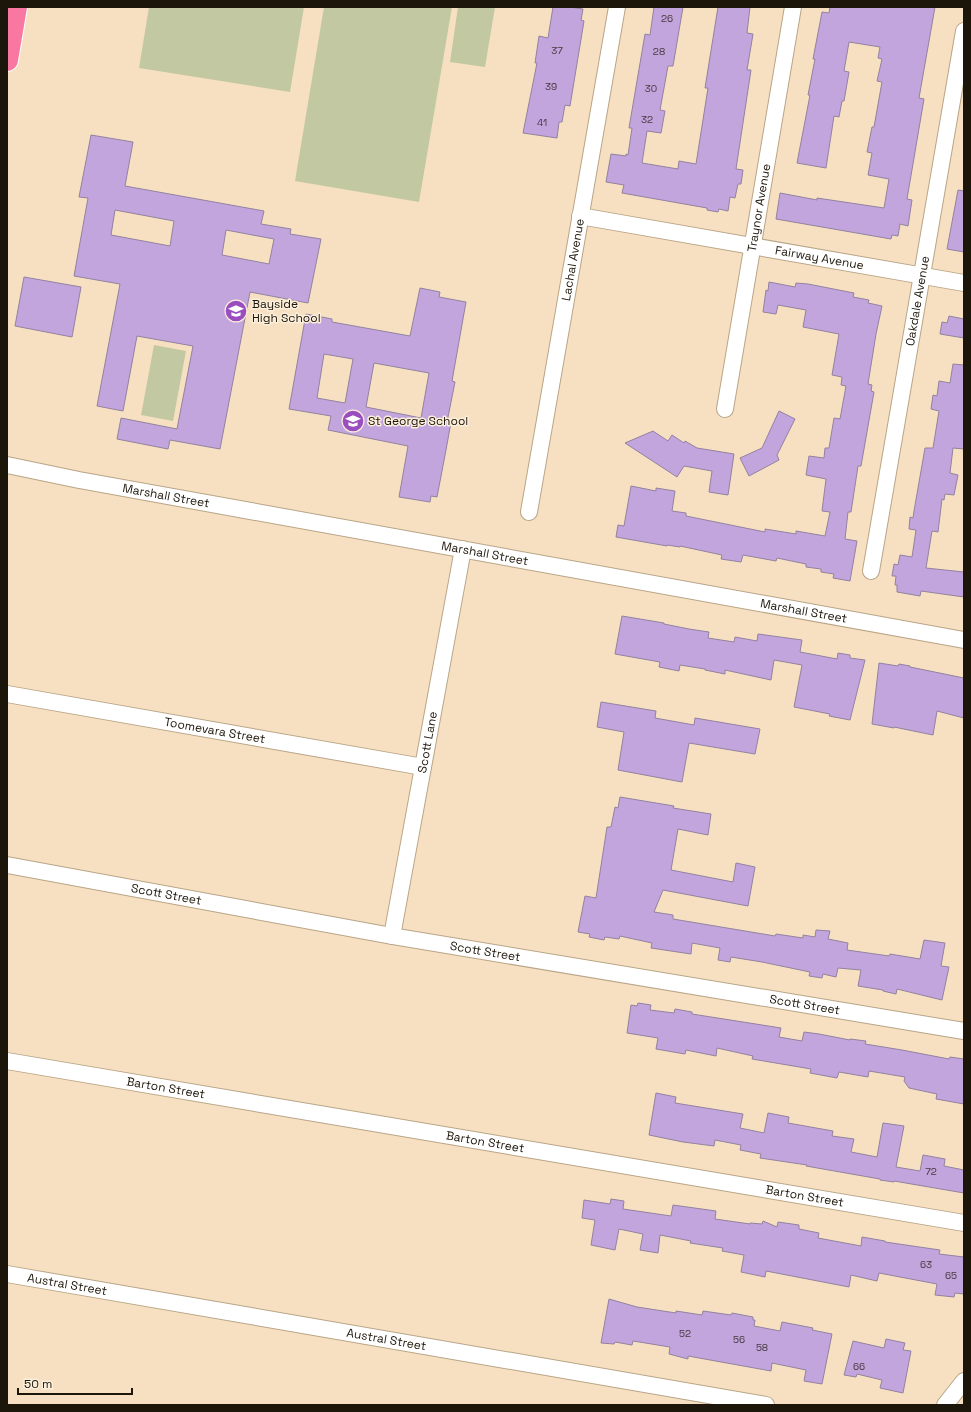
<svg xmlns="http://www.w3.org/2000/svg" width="971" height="1412" viewBox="0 0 971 1412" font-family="'Space Grotesk',sans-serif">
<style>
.green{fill:#c2c8a1}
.building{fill:#c3a5dd;stroke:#9282a0;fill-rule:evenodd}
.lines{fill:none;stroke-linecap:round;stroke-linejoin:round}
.minor-casing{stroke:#b9a587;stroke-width:18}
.highway-casing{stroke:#fff;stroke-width:24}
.minor{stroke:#fff;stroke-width:16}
.highway{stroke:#f878a1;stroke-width:22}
.labels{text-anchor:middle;stroke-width:3;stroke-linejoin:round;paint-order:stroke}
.number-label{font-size:10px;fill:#46393e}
.street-label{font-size:12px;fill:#1c1509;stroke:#fcefdc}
.poi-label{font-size:12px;fill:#1c1509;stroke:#fcefdc;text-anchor:start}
</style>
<rect width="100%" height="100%" fill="#f6e0c1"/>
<g class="green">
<polygon points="149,7 304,7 290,92 139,68"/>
<polygon points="324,7 452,7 419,202 295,181"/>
<polygon points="458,7 495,7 485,67 450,62"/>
<polygon points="154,345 186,351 173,421 141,415"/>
</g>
<g class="building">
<polygon points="553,7 570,7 583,9 581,20 584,21 570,106 565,105 562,122 559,122 557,138 523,133 537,63 535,63 539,36 548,38"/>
<polygon points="654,7 683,7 673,66 668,66 660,110 665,111 661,133 647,131 642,163 678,169 679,161 696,164 708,88 705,88 718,7 750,7 747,33 753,34 747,70 751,70 736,169 743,170 741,184 738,184 735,198 730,197 728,211 719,209 718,212 707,210 707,208 622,193 624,185 606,182 611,154 626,156 626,154 628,155 632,128 629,128 645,34 650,35"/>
<polygon points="830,7 935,7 919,98 924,99 907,199 912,200 908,226 900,224 898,236 892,235 891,239 776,219 780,193 817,200 817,198 884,208 889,179 868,175 872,153 867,152 872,127 874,127 882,82 877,81 882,59 878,58 880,47 849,42 844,71 849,72 844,101 842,101 839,117 834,116 826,168 797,163 810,95 808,95 815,59 813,59 822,12 829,13"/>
<path d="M91,135L133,142L125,186L264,211L261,224L291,229L290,234L321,239L308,303L250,292L220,449L170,440L168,449L117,439L121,418L177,429L193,346L137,336L123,411L97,406L120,284L74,276L88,198L79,197ZM115,210L174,221L170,246L111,235ZM226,230L274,239L269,264L222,255Z"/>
<polygon points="958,190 964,191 964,252 947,249"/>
<polygon points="24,277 81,287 72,337 15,326"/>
<polygon points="769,282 795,287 796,283 808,284 854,293 853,297 869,300 868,303 882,306 876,334 868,384 872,385 871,391 874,392 861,466 858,466 851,512 848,512 845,539 857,541 850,581 833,578 834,574 821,572 821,569 806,567 806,564 777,558 776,561 743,555 741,562 721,559 722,555 680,546 680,547 667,545 667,546 616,537 618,525 624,526 631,486 656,491 656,488 675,491 672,511 686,513 686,516 765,532 765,529 796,534 796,531 825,536 830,512 822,511 826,479 806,475 809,456 824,458 825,448 829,448 834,418 840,419 846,386 841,385 842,377 832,375 839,334 803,327 806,310 778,305 776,314 763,312 766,290 768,291"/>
<path d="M420,288L440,292L439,297L466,302L452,381L455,382L447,422H451L446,450L437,497L431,496L430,502L399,497L408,446L328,430L331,416L289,409L306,314L332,319V322L410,336ZM324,354L353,359L345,403L317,398ZM374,363L429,373L421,418L366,407Z"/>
<polygon points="949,316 964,319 964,338 940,334 942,322 947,323"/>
<polygon points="953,364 964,365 964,449 953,448 950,473 958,475 954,495 945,494 944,500 942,499 938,532 932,531 926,568 964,572 964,597 921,591 920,596 897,592 897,585 895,585 896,576 892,576 894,564 898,565 900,555 912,557 916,530 909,529 910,517 913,518 914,511 925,448 933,448 939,411 931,409 933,395 937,396 939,381 950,383"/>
<polygon points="779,411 795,419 777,455 779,460 749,476 740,458 762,448"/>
<polygon points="653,431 668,441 672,435 684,443 685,441 697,448 734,454 728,495 709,492 712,471 684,466 677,477 625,443"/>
<polygon points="622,616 664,623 664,624 689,629 709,632 708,638 734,642 735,637 757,641 758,634 802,640 800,652 837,659 838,653 850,655 850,658 865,660 850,720 829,716 830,714 794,707 802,665 774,660 771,680 725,670 725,674 705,670 705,669 680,665 679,671 659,667 660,662 615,654"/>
<polygon points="879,663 898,666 899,664 910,666 910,667 964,678 964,718 937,711 933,735 894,727 894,728 872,724"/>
<polygon points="601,702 656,711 655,718 694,725 695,718 760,729 755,754 689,743 682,782 618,770 624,732 597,727"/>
<polygon points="620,797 674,806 673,808 711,814 708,835 678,829 671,870 733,882 736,863 755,867 748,906 663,890 654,912 673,915 673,919 775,936 776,934 803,938 803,935 815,937 816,930 830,931 828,939 848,943 847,950 889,956 890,954 920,959 924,940 945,943 941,966 949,967 942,1000 897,989 896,994 883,991 883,990 858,986 861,970 838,968 836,977 823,974 822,978 809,976 810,972 762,962 731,957 730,962 718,960 720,948 692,943 691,954 651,948 652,943 620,936 619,939 605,937 604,940 589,937 590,934 578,932 585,896 596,898 607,827 611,827 615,807 618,808"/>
<polygon points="638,1003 651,1005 650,1010 674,1013 675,1009 692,1012 692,1014 781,1028 779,1037 802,1041 804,1032 819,1034 850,1040 850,1039 866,1041 865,1044 902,1050 949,1059 950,1057 964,1059 964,1104 936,1099 937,1094 909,1088 904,1081 905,1077 869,1071 868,1077 839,1072 837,1078 810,1073 811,1069 752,1059 753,1056 717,1048 716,1056 686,1050 685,1054 656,1049 658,1038 627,1033 631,1005 637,1006"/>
<polygon points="656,1093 676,1097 675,1103 743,1114 740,1128 764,1133 768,1113 789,1117 788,1123 833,1131 832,1136 854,1139 851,1152 877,1157 883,1123 904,1126 896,1167 920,1171 923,1155 945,1159 944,1166 964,1170 964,1193 894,1181 894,1182 880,1180 880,1179 806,1166 807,1165 760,1158 761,1154 740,1150 741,1145 715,1140 714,1146 683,1142 649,1135"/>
<polygon points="611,1199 624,1201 623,1209 671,1216 673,1205 716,1211 715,1219 750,1224 750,1223 762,1224 763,1221 777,1227 778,1222 799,1225 799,1229 819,1233 818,1238 861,1246 862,1237 885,1241 885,1242 940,1250 939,1254 964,1257 964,1294 955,1293 954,1297 935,1295 937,1284 879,1273 877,1281 851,1275 849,1287 766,1271 765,1277 741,1272 744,1255 722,1251 723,1248 690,1243 691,1241 660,1235 658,1253 640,1250 643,1234 619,1229 615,1250 591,1245 595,1220 582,1218 584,1200 610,1204"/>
<polygon points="609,1299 637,1307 676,1313 676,1311 702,1315 703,1311 731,1315 732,1313 753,1317 753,1320 755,1320 754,1326 780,1331 782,1322 813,1328 812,1330 832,1334 822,1384 804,1381 806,1370 772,1363 771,1371 688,1356 688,1359 669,1354 670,1347 633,1341 632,1345 615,1342 614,1344 601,1343"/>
<polygon points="886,1339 905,1343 903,1350 911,1351 903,1393 880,1388 882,1380 857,1374 856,1377 844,1375 853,1341 884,1348"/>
</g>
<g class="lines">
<g class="minor-casing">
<g id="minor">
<path id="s1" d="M580,216L964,283"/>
<path id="s2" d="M725,409L793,7"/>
<path id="s3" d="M7,465L79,480L964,640"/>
<path id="s4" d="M529,512L617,7"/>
<path id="s5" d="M871,571L964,31"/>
<path id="s6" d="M7,694L423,767"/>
<path id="s7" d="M7,865L392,936L964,1031"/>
<path id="s8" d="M392,936L463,549"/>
<path id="s9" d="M7,1061L964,1223"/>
<path id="s10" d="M7,1274L766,1405"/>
<polyline points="945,1405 964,1381"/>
</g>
</g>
<g class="highway-casing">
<polyline id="highway" points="7,60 16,7"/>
</g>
<use href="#minor" class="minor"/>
<use href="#highway" class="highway"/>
</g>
<defs>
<g id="school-disc" transform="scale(1.15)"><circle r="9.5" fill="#9a4dbe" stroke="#fcefdc"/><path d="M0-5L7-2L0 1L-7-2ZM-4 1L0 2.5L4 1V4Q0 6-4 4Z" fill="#fff"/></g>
</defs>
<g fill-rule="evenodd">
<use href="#school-disc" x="236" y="311"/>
<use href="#school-disc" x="353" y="421"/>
</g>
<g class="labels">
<g class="number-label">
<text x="667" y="22">26</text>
<text x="557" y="54">37</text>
<text x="659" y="55">28</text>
<text x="551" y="90">39</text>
<text x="651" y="92">30</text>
<text x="647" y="123">32</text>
<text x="542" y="126">41</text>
<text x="931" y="1175">72</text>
<text x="926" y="1268">63</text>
<text x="951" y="1279">65</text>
<text x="685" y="1337">52</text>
<text x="739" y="1343">56</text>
<text x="762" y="1351">58</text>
<text x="859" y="1370">66</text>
</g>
<g class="street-label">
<text dy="4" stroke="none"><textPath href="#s2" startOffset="204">Traynor Avenue</textPath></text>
<text dy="4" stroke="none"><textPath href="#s1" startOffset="243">Fairway Avenue</textPath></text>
<text dy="4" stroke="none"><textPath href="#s4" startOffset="256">Lachal Avenue</textPath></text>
<text dy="4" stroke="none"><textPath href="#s5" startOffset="274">Oakdale Avenue</textPath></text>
<text dy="4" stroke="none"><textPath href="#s3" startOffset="162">Marshall Street</textPath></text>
<text dy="4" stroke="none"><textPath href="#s3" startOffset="486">Marshall Street</textPath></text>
<text dy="4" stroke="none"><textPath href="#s3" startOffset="810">Marshall Street</textPath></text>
<text dy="4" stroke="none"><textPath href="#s6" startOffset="211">Toomevara Street</textPath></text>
<text dy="4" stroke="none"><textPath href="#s8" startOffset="197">Scott Lane</textPath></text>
<text dy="4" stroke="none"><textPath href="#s7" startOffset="162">Scott Street</textPath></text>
<text dy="4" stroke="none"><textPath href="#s7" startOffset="486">Scott Street</textPath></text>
<text dy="4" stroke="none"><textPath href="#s7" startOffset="810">Scott Street</textPath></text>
<text dy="4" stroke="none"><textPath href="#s9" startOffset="161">Barton Street</textPath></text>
<text dy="4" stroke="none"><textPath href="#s9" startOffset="485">Barton Street</textPath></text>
<text dy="4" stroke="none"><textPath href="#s9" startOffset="809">Barton Street</textPath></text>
<text dy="4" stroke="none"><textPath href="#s10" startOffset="61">Austral Street</textPath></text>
<text dy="4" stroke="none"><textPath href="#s10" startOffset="385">Austral Street</textPath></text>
</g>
<g class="poi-label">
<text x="252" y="308">Bayside<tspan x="252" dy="14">High School</tspan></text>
<text x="368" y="425">St George School</text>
</g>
</g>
<rect width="971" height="1412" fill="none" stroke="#1c1509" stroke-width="16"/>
<path d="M18 1388v6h114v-6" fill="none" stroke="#1c1509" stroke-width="2"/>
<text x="24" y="1388" font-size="12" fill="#1c1509" stroke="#fcefdc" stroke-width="3" paint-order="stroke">50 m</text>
</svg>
